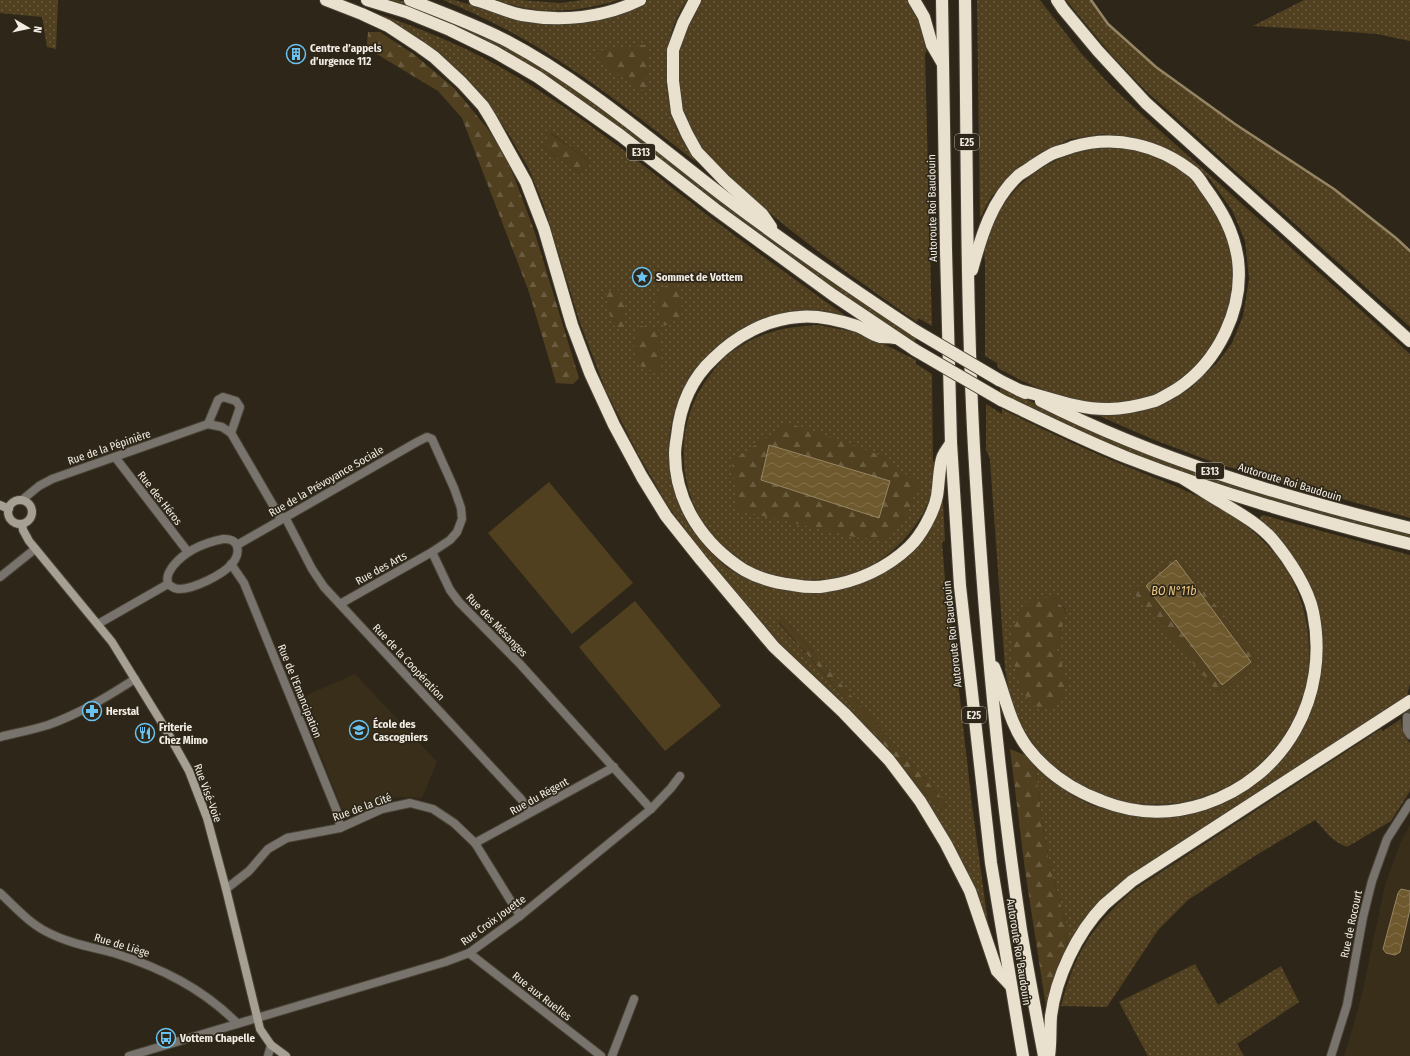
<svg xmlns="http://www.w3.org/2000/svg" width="1410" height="1056" viewBox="0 0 1410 1056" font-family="'Fira Sans Condensed',sans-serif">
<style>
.built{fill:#382e19}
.grass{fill:url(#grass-dots);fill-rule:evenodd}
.forest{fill:url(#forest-firs)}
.green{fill:#50401f}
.water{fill:url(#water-waves);stroke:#968564}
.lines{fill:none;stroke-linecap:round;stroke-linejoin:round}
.stream{stroke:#968564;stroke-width:2.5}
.street-tunnel{stroke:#4b4537;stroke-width:8;stroke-dasharray:8 4;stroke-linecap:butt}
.street-casing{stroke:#494335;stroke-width:10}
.secondary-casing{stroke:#494335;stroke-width:10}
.highway-casing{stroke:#494335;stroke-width:14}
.street{stroke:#78746d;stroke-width:8}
.secondary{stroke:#a6a094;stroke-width:8}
.highway{stroke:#eae0ce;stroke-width:12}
.highway-bridge-casing{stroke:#494335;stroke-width:14;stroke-linecap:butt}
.highway-bridge{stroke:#eae0ce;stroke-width:12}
.labels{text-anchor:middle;stroke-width:3.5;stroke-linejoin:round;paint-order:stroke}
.shield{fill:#2e2719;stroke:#b7b2a7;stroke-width:1}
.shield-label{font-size:10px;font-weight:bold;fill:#f2ede4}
.poi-label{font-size:11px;font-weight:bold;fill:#f2ede4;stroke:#2e2719;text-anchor:start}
.street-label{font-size:11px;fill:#f2ede4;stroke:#2e2719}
.water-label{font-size:12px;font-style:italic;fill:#efca85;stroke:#2e2719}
</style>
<defs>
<pattern id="grass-dots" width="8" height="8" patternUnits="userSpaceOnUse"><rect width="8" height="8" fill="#50401f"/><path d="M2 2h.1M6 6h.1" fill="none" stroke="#6a5c3f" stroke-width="1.8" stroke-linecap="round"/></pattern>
<pattern id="forest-firs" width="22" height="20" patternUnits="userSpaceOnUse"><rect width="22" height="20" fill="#50401f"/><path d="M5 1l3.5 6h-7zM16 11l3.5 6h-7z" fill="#6a5c3f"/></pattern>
<pattern id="water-waves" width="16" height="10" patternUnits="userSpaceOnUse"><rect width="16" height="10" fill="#6e582d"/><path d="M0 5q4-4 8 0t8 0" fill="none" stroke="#83704b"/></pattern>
</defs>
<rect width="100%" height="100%" fill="#2e2719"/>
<g class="built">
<polygon points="355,674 437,762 422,798 402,797 393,798 358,816 345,811 342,808 298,699"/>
<polygon points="1410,825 1410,1056 1344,1056 1355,1020 1363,989 1385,885 1400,844"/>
</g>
<g class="grass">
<polygon points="0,0 58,0 56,49 47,47 42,17 0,13"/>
<polygon points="384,0 398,0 405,2 500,43 542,67 585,96 916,337 915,343 837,291 771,243 624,131 583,101"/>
<path d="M443,0H454L513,17L635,6L647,0H687C664,32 661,78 672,116C676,133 687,147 696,162C635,115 575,66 507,30C486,19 465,9 443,0Z"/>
<path d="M495,0H520L560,3L583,0H619C574,13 541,15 495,0Z"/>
<path d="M702,0H909L917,13L928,48L925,54L932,326L918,318L917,322C863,284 809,247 759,204C737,186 713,167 697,143C678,114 671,67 684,35C686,29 689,24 692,19C695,12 697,5 702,0Z"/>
<polygon points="977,0 1040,0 1081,53 1112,87 1147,119 1410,354 1410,518 1218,464 1152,439 1095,414 1130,414 1158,406 1190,389 1217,363 1232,343 1243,316 1249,279 1245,241 1232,210 1209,178 1188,160 1168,148 1138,139 1103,134 1070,139 1041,152 1015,170 991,197 980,218"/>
<polygon points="1066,0 1090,0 1108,24 1156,67 1235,124 1334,189 1396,238 1410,251 1410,327 1146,91 1109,52"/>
<polygon points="1304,0 1410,0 1410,41 1377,34 1323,30 1253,26"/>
<path d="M376,13C416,27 455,42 493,63C571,106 640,163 710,217C755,251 801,284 847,317C840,315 832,312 825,311C788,305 742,322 716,347C708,354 700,362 694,371C656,423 662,500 705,546C713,554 722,565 732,571C750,581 770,587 790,591C814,595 838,592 861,583C864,581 869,580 873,578C882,573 890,563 897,556C906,548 922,536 929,527C934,520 938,510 943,501L945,541L942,542L948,618L951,619L972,805L989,931L906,777L778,646L721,578L668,506L638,454L606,391L580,323L544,206L529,169L508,133L490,107L466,78L438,54L407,31ZM551,133L590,161L580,174L542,146ZM782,617L947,804L940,811L842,695L779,623Z"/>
<path d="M1109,148L1128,149L1147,154L1166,162L1182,171L1196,183L1228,230L1236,284L1226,324L1205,358L1176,384L1160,393L1125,403L1105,404L1087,403L1046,391L1022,381L998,368L997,363L985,356V263C983,249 987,238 993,225C1009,186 1044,160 1085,151C1093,149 1101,148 1109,148Z"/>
<path d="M818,325L861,333L916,360V364L932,374L933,462L936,463C936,469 936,475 935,481C928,515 904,546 874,564C848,578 818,583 789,578C782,576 775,576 768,574C747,566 721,548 708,530C675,484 675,419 710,375C717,366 724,357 733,351C762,331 785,327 818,325Z"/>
<path d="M1000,386L1070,421L1410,534V539C1315,514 1220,490 1129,452C1085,434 1043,413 1000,392Z"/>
<path d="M986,404L1002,414V409C1042,429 1082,448 1123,465C1171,485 1225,502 1262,540C1293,570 1309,608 1309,651C1310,685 1298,719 1277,745C1206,834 1070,821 1018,719C1010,703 1008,685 1005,668L990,460L986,449ZM1054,597L1066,610L1057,649Z"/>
<polygon points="1263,515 1410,555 1410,684 1407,695 1387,708 1388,712 1140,872 1067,952 1066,923 1052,875 1043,828 1035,764 1057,783 1075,797 1094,806 1121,813 1151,817 1190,814 1219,805 1245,792 1268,773 1287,751 1312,700 1315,610 1260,522 1260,517"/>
<path d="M1401,719C1401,729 1404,736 1410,743V791L1391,821L1347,847C1331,841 1326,831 1315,820L1253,857L1188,900L1158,930L1107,1007L1061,1006C1075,953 1091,927 1132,891L1381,729L1383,731Z"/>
<polygon points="1195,964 1218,1005 1281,966 1299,1002 1237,1044 1244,1056 1148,1056 1119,1002"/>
</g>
<g class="forest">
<polygon points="368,32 380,32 415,55 455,89 487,128 502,151 513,174 534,230 579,378 573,384 556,383 529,292 462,118 438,91 375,53 367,44"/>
<polygon points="650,44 645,92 599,62 595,56 603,50"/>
<polygon points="550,133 590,161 580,174 542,146"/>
<polygon points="677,282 683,312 677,320 664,326 655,303 663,287"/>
<polygon points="617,287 625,309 624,329 612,325 606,293"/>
<polygon points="640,326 658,328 662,352 659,372 642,368 633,349"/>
<polygon points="788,423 883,456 919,485 905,518 889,539 859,538 737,510 732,461"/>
<polygon points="1177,556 1259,660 1220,695 1132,591"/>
<polygon points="1054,597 1066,611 1057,649 1068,684 1055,709 1033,706 1023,692 1011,655 1012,630 1027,600"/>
<polygon points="782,617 947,804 940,811 842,695 779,622"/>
<polygon points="1010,749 1025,755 1035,764 1043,828 1052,875 1066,923 1067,952 1049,1004 1046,1007 1025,870"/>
</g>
<g class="green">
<polygon points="549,482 633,583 572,634 488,533"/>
<polygon points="635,601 721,706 665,751 579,647"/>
</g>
<g class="water">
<polygon points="769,445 890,481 879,518 761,480"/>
<polygon points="1176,560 1251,662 1222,685 1146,586"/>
<polygon points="1401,889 1410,891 1410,909 1400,952 1395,955 1386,953 1383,949 1398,893"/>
</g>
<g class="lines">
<polyline class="stream" points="1091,0 1108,24 1156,67 1235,124 1334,189 1396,238 1410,251"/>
<polyline class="street-tunnel" points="1407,717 1410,703"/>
<g class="street-casing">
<g id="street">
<polyline points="208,424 218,400 223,397 236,401 240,407 231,433"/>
<polyline points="115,457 188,552"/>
<polyline points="22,500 39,486 52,479 208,424 222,427 231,433 281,519"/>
<polyline points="285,517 312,569 324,587 521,799 530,812"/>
<path d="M223,539C240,538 241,553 232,564C222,575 194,589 179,589C174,589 171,586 168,584C166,576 169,572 173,566C186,550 203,543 223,539Z"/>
<polyline points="237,545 417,442 427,437 432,439 454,488 461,508 462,519 457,532 450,540 432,552 340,604"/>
<polyline points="432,552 450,590 459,602 520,664 651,809"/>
<polyline points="231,564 244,583 338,814 340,828"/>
<polyline points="0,577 35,549"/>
<polyline points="98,624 168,584"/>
<polyline points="1407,717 1407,730 1410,735"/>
<path d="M0,737C16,733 32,730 48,725C79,714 107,697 135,679"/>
<polyline points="475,843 614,767"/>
<polyline points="226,889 249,871 268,849 287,838 340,828 382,809 410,803 433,809 454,823 475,843 520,916"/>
<path d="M0,893C15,907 29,923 47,932C68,943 91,947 114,953C161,968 202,988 237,1023"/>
<polyline points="469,953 601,1056"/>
<polyline points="129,1056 445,962 469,953 520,916 651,809 671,788 680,776"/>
<polyline points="268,1056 271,1045"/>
<polyline points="612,1056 634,999"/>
<polyline points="1331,1056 1347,1005 1363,917 1372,881 1387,839 1410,803"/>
</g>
</g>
<g class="secondary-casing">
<g id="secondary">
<circle cx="20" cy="512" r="12"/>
<polyline points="0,505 9,509"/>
<polyline points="22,524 23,530 29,541 112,642 165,728 189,771 207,818 226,889 260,1029 271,1045 286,1056"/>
</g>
</g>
<g class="highway-casing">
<g id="highway">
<polyline points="326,0 362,14 388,26 420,47 434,57 462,83 483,106 491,119 526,182 544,229 572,325 590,373 614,425 642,477 666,516 701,560 774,647 844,713 889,760 920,801 946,844 970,891 997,971 1011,986"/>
<polyline points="367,0 406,12 450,30 495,52 538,77 620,135 715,209 833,295 915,350"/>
<path d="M410,0C441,12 473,24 503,39C584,81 654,143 726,198C788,245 851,288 916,331"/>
<path d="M475,0C491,4 506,12 522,15C561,22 604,18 640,0"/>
<polyline points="695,0 683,23 673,50 673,81 677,112 687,134 697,152 724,180 762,214 771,227"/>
<polyline points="914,0 924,17 932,45 943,64"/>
<polyline points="942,0 946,250 951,443 960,586 991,863 1023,1056"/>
<path d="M965,0C967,149 966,299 974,448C983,609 997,770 1021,930C1028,972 1036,1014 1044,1056"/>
<polyline points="1057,0 1063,9 1098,51 1146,103 1410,341"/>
<path d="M972,270C981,237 992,199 1019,175C1023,172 1029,169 1034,165C1040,161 1046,157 1052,154C1058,151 1066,150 1072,147C1115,134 1159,145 1193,172C1198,176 1201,181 1204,186C1221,209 1234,231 1238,260C1244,309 1218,362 1177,389C1170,393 1162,398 1155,401C1141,405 1124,409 1109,409C1079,410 1048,397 1019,390"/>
<path d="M895,338C890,337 885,337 880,337C872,335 865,329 857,326C838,320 818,315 799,317C767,319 736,336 714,358C692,378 680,406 677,436C676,442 675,448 675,454C675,503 704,545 744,570C758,578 777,583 793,585C804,587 816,588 826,586C857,582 887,568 909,547C921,536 934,512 937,496C939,485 939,464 943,456C945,451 949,447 951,443"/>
<polyline points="999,380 1025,393"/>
<path d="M1001,400C1043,420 1085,441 1128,458C1220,494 1315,520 1410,544"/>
<path d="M1041,401C1158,460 1284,497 1410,528"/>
<path d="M994,667C1005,694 1009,723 1027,747C1046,772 1072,790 1102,801C1135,814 1170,815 1204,804C1286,777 1330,696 1313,612C1308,588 1289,559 1273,540C1259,524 1239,513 1221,502C1208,495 1196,486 1184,479"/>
<path d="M1049,1056C1051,1043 1050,1030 1051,1016C1056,977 1077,933 1104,905C1113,897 1123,889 1132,881L1410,701"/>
</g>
</g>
<use href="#street" class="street"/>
<use href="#secondary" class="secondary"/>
<use href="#highway" class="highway"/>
<g class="highway-bridge-casing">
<g id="highway-bridge">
<polyline points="916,331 999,380"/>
<polyline points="915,350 1001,400"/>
</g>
</g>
<use href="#highway-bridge" class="highway-bridge"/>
</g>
<defs>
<g id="building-ring" transform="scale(1)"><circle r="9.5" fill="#2e2719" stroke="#6ac3f1" stroke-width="1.5"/><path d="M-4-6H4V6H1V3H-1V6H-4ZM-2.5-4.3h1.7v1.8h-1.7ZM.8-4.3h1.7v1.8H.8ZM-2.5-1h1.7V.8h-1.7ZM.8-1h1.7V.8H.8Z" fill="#6ac3f1"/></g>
<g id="sight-ring" transform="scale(1)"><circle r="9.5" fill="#2e2719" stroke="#6ac3f1" stroke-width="1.5"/><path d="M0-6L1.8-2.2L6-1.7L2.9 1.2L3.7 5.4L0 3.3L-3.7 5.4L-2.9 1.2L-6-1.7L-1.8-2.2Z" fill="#6ac3f1"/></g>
<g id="pharmacy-ring" transform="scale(1)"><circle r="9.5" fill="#2e2719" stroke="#6ac3f1" stroke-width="1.5"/><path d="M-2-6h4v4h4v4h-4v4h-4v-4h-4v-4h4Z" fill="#6ac3f1"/></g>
<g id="school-ring" transform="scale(1)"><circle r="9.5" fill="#2e2719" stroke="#6ac3f1" stroke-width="1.5"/><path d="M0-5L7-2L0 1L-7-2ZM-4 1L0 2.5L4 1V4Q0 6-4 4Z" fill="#6ac3f1"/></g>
<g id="restaurant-ring" transform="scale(1)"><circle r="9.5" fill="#2e2719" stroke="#6ac3f1" stroke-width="1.5"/><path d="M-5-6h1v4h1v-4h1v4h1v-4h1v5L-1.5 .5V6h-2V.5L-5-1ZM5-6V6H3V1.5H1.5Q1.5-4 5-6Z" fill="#6ac3f1"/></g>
<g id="bus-ring" transform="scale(1)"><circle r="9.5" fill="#2e2719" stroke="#6ac3f1" stroke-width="1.5"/><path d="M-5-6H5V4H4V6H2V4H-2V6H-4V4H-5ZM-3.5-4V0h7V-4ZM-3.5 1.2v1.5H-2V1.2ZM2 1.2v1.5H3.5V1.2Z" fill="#6ac3f1"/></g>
</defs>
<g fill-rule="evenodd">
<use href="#building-ring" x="296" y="54"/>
<use href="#sight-ring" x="642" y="277"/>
<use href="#pharmacy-ring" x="92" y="711"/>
<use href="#school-ring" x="359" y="730"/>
<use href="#restaurant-ring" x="145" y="733"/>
<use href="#bus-ring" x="166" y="1038"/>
</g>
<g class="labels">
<g class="shield">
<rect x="955" y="134" width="24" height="16" rx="3"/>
<rect x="627" y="144" width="28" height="16" rx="3"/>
<rect x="1196" y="463" width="28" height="16" rx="3"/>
<rect x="962" y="707" width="24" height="16" rx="3"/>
</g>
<g class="shield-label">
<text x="967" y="146">E25</text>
<text x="641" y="156">E313</text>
<text x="1210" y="475">E313</text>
<text x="974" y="719">E25</text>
</g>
<g class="poi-label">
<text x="310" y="52">Centre d’appels<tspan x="310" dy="13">d’urgence 112</tspan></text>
<text x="656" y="281">Sommet de Vottem</text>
<text x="106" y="715">Herstal</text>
<text x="373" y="728">École des<tspan x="373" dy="13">Cascogniers</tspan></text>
<text x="159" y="731">Friterie<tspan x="159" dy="13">Chez Mimo</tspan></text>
<text x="180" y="1042">Vottem Chapelle</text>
</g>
<g class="street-label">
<text transform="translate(932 208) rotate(-91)" y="4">Autoroute Roi Baudouin</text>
<text transform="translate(109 447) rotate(-19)" y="4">Rue de la Pépinière</text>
<text transform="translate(326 481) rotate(-30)" y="4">Rue de la Prévoyance Sociale</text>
<text transform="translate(1290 482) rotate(17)" y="4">Autoroute Roi Baudouin</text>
<text transform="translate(160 498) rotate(52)" y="4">Rue des Héros</text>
<text transform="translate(381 568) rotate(-29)" y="4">Rue des Arts</text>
<text transform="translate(497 625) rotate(46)" y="4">Rue des Mésanges</text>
<text transform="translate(952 634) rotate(-96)" y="4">Autoroute Roi Baudouin</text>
<text transform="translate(409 662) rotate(47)" y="4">Rue de la Coopération</text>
<text transform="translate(300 691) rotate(68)" y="4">Rue de l'Emancipation</text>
<text transform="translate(208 793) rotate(70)" y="4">Rue Visé-Voie</text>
<text transform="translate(539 796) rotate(-29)" y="4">Rue du Régent</text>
<text transform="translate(362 807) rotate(-20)" y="4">Rue de la Cité</text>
<text transform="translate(493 920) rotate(-36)" y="4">Rue Croix Jouette</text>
<text transform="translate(1351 924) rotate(-78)" y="4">Rue de Rocourt</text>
<text transform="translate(122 945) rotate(17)" y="4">Rue de Liège</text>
<text transform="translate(1019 952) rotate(81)" y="4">Autoroute Roi Baudouin</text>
<text transform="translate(542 996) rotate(38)" y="4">Rue aux Ruelles</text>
</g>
<g class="water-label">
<text x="1174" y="595">BO N°11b</text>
</g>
</g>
<g transform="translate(28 28) rotate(99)" stroke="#2e2719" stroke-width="3" paint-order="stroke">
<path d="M0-3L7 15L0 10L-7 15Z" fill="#f2ede4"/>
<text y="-6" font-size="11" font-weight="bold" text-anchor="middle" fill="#f2ede4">N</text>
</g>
</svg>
